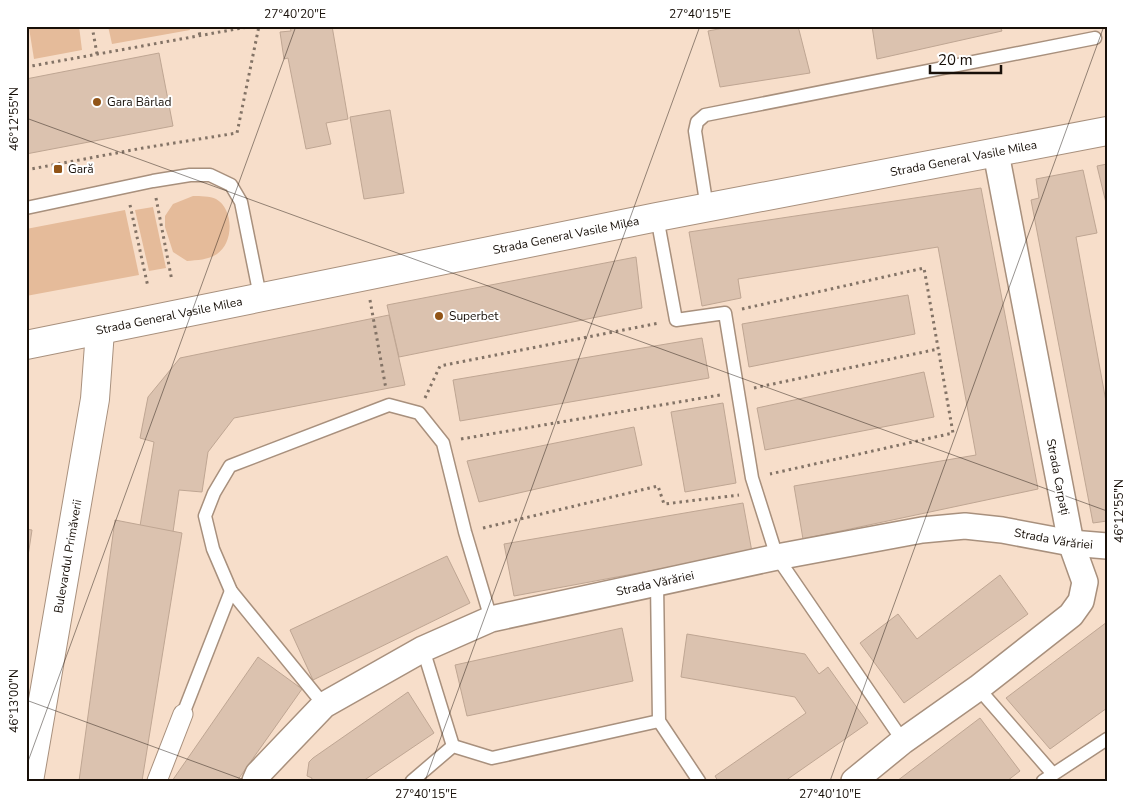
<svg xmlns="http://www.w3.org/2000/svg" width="1133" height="807" viewBox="0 0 1133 807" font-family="'Nunito Sans',sans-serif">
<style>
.green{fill:#e5bb9a}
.building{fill:#dbc2af;stroke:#bfa693}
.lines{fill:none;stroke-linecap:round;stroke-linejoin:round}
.service-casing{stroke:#a8907d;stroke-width:15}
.pedestrian-casing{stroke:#a8907d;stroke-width:21}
.minor-casing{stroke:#a8907d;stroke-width:28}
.secondary-casing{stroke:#a8907d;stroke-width:30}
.path{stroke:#837366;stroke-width:3;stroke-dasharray:2.5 4;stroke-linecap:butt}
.service{stroke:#fff;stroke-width:12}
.pedestrian{stroke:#fff;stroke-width:19}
.minor{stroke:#fff;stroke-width:25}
.secondary{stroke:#fff;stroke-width:28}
.ticks{fill:none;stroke:#181009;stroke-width:1;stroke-opacity:0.45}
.poi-dot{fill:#915417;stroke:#fff;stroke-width:2}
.labels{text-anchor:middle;stroke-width:4;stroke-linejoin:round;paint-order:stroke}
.poi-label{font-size:12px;fill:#181009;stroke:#fff;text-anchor:start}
.street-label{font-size:12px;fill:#181009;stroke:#fff}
.neatline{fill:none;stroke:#181009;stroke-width:2}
.ticks-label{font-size:12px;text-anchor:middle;fill:#181009}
</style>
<rect width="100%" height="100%" fill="#f7deca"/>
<g class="green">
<polygon points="39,26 79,26 82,50 34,59 29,28"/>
<polygon points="108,26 189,26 190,30 112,44"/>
<path d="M193,196C200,196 210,196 216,199C234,209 234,243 217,254C208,260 197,260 187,261L173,252L165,227V216L173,204Z"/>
<polygon points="153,207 166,268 149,271 135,210"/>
<polygon points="125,210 139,275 26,296 26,229"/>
</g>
<g class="building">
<polygon points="290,26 332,26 348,119 326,123 331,144 306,149 288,58 284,59 280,32 291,31"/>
<polygon points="734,26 798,26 810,73 720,87 708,31"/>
<polygon points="872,26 1000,26 1002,31 877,59"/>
<polygon points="159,53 173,126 26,154 26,79"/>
<polygon points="390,110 404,193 364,199 350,117"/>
<polygon points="1107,164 1107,207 1097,166"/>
<polygon points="1083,170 1097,233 1076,237 1107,407 1107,521 1093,523 1031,200 1039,198 1036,179"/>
<polygon points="981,188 1038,489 803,539 794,486 976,455 938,247 738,279 741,298 702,306 689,232"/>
<polygon points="636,257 642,308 399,357 387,305"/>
<polygon points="908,295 915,334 749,367 742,324"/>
<polygon points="389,315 405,385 234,418 208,452 202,492 179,490 173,532 140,526 154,442 140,438 148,397 180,358"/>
<polygon points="702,338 709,378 460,421 453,380"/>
<polygon points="924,372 934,417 765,450 757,408"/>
<polygon points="723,403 736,483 685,492 671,412"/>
<polygon points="634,427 642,465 479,502 467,461"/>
<polygon points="743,503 752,552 514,596 504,544"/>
<polygon points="115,520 182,533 142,781 79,781"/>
<polygon points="26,529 32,530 26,569"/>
<polygon points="447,556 470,603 313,680 290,630"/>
<polygon points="1000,575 1028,614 904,703 860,643 898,614 917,639"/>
<polygon points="1107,622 1107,708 1050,749 1006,698"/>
<polygon points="622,628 633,681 467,716 455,665"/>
<polygon points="687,634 805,654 819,674 828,667 868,723 785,781 718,781 715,776 806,713 795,697 681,677"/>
<polygon points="258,657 302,689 237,781 172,781"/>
<polygon points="408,692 434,733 363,781 311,781 312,778 307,776 309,762 313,758"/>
<polygon points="980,718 1020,771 1007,781 897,781"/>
</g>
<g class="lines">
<g class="service-casing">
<g id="service">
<polyline points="26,208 153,181 190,175 210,175 231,185 241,202 260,296"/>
<polyline points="707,208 695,131 697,122 705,115 1095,38"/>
<polyline points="657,217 676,320 725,313 752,478 777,557 903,741"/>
<polyline points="657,583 659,721 699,781"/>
<polyline points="423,649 453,746"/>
<polyline points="978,688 1053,774"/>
<polyline points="324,705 231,591 213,549 205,516 214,493 230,466 389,405 419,413 443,443 465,532 491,619"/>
<polyline points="183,714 231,591"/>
<polyline points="412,781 453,746 492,758 659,721"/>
<polyline points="1043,781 1107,739"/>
</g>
</g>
<g class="pedestrian-casing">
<polyline id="pedestrian" points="157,781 183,714"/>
</g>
<g class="minor-casing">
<g id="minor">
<path id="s1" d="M255,781L258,774L324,705L423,649L491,619L777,557L922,530L965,526L1002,530L1071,543L1107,546"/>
<polyline points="854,781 903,741 978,688 1071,615 1081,601 1085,582 1071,543 996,153"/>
</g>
</g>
<g class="secondary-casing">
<g id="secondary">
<path id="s2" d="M26,345L657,217L1107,131"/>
<path id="s3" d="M29,781L95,399L100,331"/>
</g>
</g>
<g class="path">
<polyline points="92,26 97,54"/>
<polyline points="198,26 200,36"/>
<polyline points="26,67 253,26"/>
<polyline points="26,170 143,148 237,133 259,26"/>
<polyline points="156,198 172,281"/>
<polyline points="130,205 148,287"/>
<polyline points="370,300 386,389"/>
<polyline points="742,309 924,268 953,433 770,474"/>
<polyline points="754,388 938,349"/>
<polyline points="425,398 440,366 659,323"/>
<polyline points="461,439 720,395"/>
<polyline points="483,528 658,486 664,504 739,495"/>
</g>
<use href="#service" class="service"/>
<use href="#pedestrian" class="pedestrian"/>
<use href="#minor" class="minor"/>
<use href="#secondary" class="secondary"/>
</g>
<path class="ticks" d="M26,118L1107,511M26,700L247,781M26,767L296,26M425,781L700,26M830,781L1104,26"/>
<g class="poi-dot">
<circle cx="97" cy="102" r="5"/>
<rect x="53" y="164" width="10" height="10" rx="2.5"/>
<circle cx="439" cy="316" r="5"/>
</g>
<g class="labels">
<g class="poi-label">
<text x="107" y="106">Gara Bârlad</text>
<text x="68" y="173">Gară</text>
<text x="449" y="320">Superbet</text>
</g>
<g class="street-label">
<text dy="4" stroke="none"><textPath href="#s2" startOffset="956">Strada General Vasile Milea</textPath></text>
<text dy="4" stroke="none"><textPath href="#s2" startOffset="551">Strada General Vasile Milea</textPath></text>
<text dy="4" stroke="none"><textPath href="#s2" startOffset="146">Strada General Vasile Milea</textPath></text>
<text transform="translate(1058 477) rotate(79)" y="4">Strada Carpați</text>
<text dy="4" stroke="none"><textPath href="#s1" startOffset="864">Strada Vărăriei</textPath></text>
<text dy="4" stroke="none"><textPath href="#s3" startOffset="228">Bulevardul Primăverii</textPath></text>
<text dy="4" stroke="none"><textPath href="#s1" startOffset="459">Strada Vărăriei</textPath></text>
</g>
</g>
<rect width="1133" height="807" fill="none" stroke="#ffffff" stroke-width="55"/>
<path d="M930 65v8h71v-8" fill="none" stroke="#181009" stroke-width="2.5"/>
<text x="938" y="65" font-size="15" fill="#181009" stroke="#ffffff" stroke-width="4" paint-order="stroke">20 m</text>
<rect x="28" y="28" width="1078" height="752" class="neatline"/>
<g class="ticks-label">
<text x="295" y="18">27°40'20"E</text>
<text x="700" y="18">27°40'15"E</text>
<text transform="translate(14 119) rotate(-90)" y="4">46°12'55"N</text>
<text transform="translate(1119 511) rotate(-90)" y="4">46°12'55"N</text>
<text transform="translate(14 701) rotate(-90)" y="4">46°13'00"N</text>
<text x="426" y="798">27°40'15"E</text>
<text x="830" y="798">27°40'10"E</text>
</g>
</svg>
